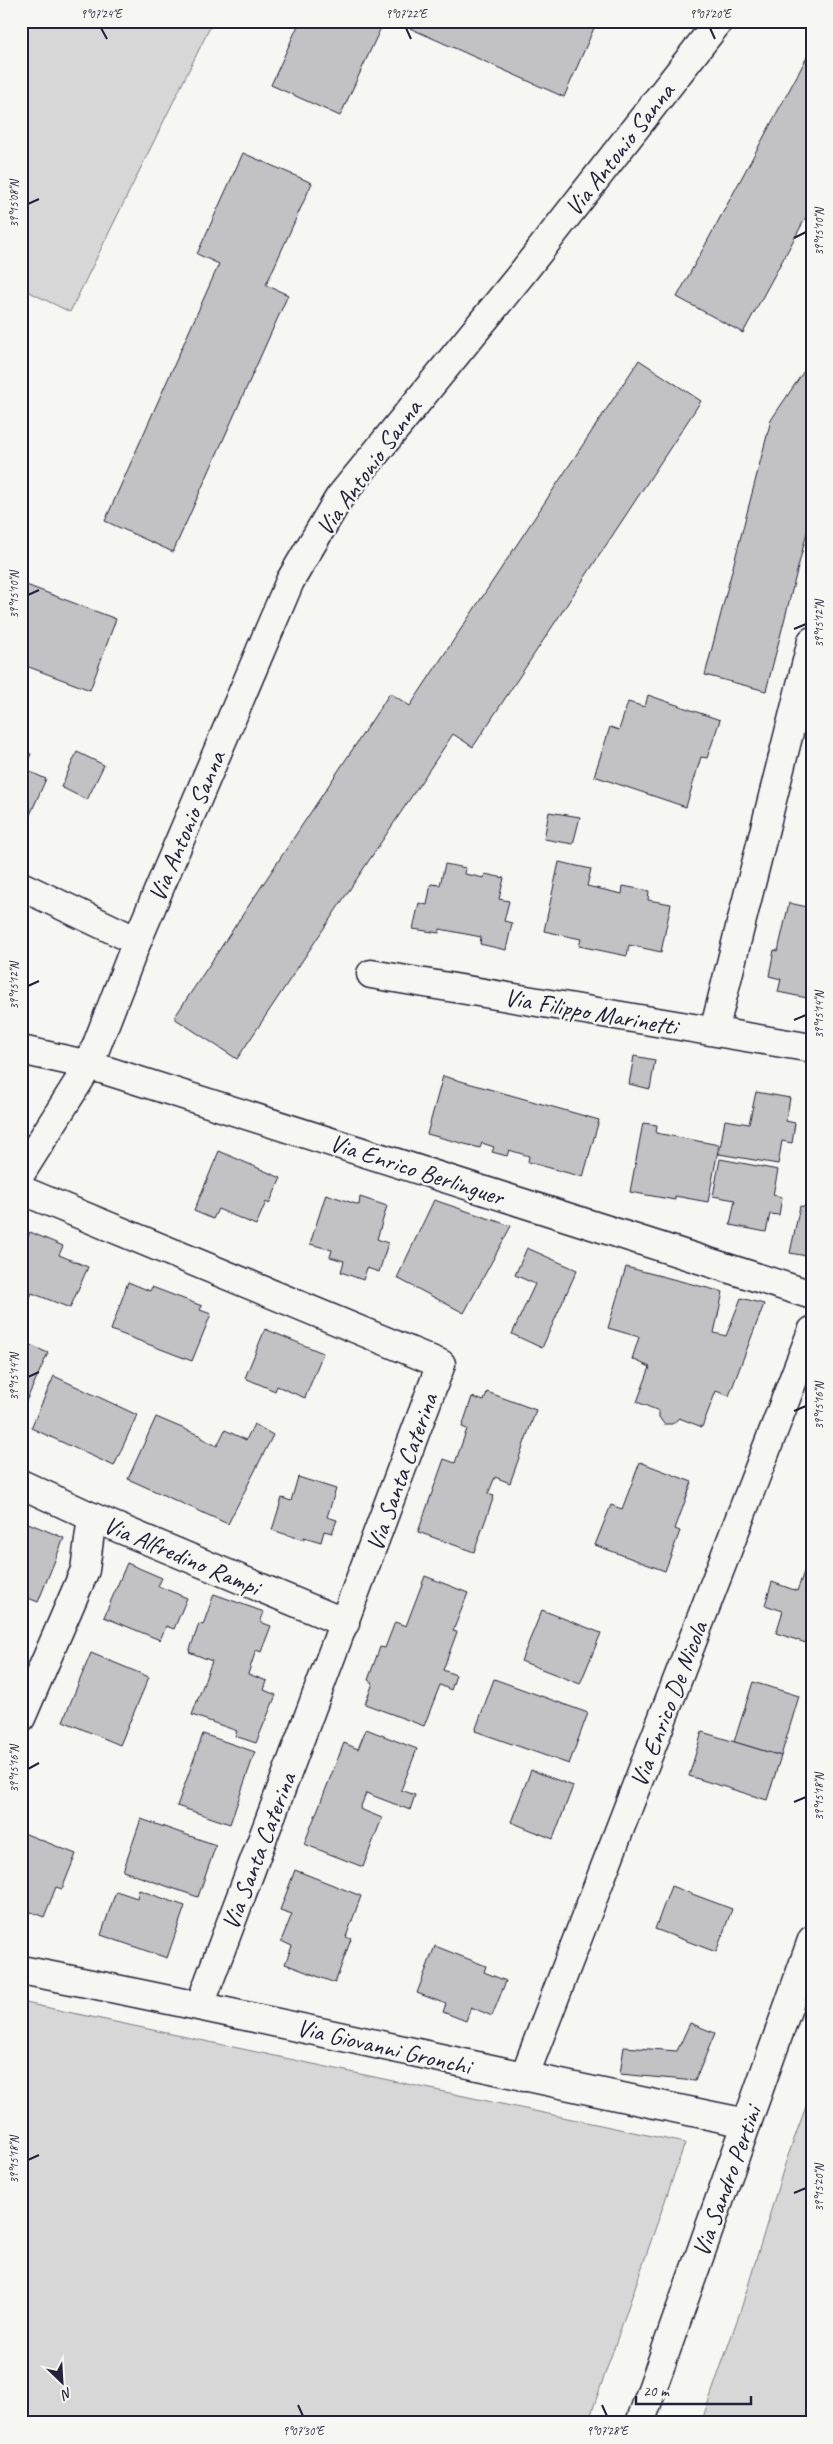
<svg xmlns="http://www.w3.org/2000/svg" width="833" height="2444" viewBox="0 0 833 2444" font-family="Caveat,sans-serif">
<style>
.green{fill:#d7d7d7;stroke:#7c7c89}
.building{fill:#c2c2c4;stroke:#22223b}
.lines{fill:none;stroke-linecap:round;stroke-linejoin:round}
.minor-casing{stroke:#22223b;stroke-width:31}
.minor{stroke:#f6f6f2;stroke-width:28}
.ticks{fill:none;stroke:#22223b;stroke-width:2}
.labels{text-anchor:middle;stroke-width:4.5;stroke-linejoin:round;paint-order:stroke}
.street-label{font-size:25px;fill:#22223b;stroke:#f6f6f2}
.neatline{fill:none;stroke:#22223b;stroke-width:2}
.ticks-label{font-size:12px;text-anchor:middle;fill:#22223b}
</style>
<rect width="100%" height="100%" fill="#f6f6f2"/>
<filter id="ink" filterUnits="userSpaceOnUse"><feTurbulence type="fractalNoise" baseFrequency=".02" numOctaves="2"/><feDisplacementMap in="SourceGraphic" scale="10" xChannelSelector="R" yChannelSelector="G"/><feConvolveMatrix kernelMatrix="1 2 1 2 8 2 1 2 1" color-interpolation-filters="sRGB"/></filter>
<g filter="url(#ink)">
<g class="green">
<polygon points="21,21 213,21 70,312 21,288"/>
<polygon points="21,2002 685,2143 588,2423 21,2423"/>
<polygon points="812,2090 812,2423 701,2423 741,2309 785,2164"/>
</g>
<g class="building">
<polygon points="300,21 384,21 340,116 271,85"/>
<polygon points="394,21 580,21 594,28 564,97"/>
<polygon points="812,48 812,206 743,333 677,297"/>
<polygon points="243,153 312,183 266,285 288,295 173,552 105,521 219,264 197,254"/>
<polygon points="812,359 812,513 766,691 705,675 771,420"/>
<polygon points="639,360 701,401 473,747 453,734 237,1059 174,1018 390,693 410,706"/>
<polygon points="21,583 116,619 90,690 21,664"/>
<polygon points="648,695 720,720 707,758 701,757 686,807 594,776 610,727 619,730 628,702 645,707"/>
<polygon points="21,750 31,754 24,769 46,779 25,826 21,825"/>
<polygon points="77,752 104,765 87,800 61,787"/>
<polygon points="549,812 580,817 573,844 544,839"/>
<polygon points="559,862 591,869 587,886 622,894 623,886 649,891 648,900 671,904 661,952 629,945 627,956 579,946 581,939 544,931"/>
<polygon points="445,864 466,868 465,874 484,878 485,874 504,878 499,899 509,901 504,921 512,923 506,950 480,944 481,937 440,929 439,933 413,929 419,903 427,905 431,884 440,885"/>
<polygon points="789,903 812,908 812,999 778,992 781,979 769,976 774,950 778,951"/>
<polygon points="634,1056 655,1060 650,1089 629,1084"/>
<polygon points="443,1076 599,1120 583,1177 528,1162 529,1156 509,1150 507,1156 492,1152 494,1147 482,1143 480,1148 427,1134"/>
<polygon points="756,1092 790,1098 786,1121 795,1123 792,1143 782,1141 778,1164 719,1154 725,1120 749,1124"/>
<polygon points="643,1123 657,1125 656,1133 719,1145 708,1202 675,1196 675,1200 630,1192"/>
<polygon points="812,1144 812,1167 808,1166"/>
<polygon points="219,1151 281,1178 269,1204 266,1202 256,1225 218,1209 213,1219 194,1211"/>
<polygon points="720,1159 778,1170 773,1195 782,1197 779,1215 770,1214 766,1232 730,1225 735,1200 713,1196"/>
<polygon points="326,1194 359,1205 360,1197 387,1206 377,1239 388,1243 379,1272 367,1268 363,1280 341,1272 344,1261 330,1257 332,1250 310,1244"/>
<polygon points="434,1200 511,1226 464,1313 397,1278"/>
<polygon points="800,1206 812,1208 812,1257 790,1253"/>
<polygon points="30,1232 63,1246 59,1255 88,1267 70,1308 32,1293 25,1309 21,1307 21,1252"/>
<polygon points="527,1248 577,1270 542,1348 512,1334 535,1284 515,1275"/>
<polygon points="626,1267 723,1292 714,1333 726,1336 741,1298 764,1304 729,1396 716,1391 702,1427 679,1418 672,1424 664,1424 659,1417 659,1411 637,1402 650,1367 632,1359 639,1337 608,1328"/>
<polygon points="128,1282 150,1291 152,1287 202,1306 200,1310 211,1314 192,1361 111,1330"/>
<polygon points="265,1329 323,1353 305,1398 277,1386 275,1391 245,1378"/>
<polygon points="21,1341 48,1353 21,1412"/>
<polygon points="54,1376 137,1415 114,1466 31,1428"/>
<polygon points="487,1392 536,1410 510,1483 495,1477 488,1494 494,1496 474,1552 418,1532 444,1459 455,1463 467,1429 462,1427 472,1397 484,1401"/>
<polygon points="156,1417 201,1436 201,1438 217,1446 225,1430 246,1440 254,1424 273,1435 228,1524 128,1479"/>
<polygon points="640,1462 692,1482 675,1529 680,1531 665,1571 595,1545 611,1505 622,1509"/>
<polygon points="298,1477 336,1489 327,1517 337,1520 332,1533 324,1531 321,1542 304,1537 304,1540 272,1530 282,1498 291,1501"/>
<polygon points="21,1520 64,1538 38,1602 21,1595"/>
<polygon points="812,1550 812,1645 776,1633 783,1611 765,1605 772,1582 797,1591"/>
<polygon points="127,1563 162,1578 158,1586 187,1598 174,1629 166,1626 160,1640 104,1617"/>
<polygon points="425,1576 468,1593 453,1631 457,1632 443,1670 456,1675 451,1690 440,1685 424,1726 365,1704 373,1683 368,1680 380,1647 385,1648 395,1622 406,1626"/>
<polygon points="214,1594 264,1612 260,1622 271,1626 261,1652 256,1650 248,1674 267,1681 264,1690 276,1695 256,1743 235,1736 237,1731 192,1715 212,1661 189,1652 199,1624 203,1625"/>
<polygon points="542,1610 601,1633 580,1684 521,1661"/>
<polygon points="91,1653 149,1677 120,1745 63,1721"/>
<polygon points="494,1679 588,1713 569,1764 475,1731"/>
<polygon points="753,1682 799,1696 781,1756 734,1742"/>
<polygon points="366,1729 417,1749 401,1790 415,1795 410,1810 366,1793 360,1809 382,1818 363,1867 304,1844 344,1743 358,1749"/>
<polygon points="702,1732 781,1756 767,1800 689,1776"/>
<polygon points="203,1734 255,1752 230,1824 177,1806"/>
<polygon points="531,1770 573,1786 553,1839 511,1822"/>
<polygon points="141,1819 216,1845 198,1897 123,1871"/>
<polygon points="21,1832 76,1854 62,1889 56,1887 44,1917 21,1908"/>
<polygon points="295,1870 361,1896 346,1937 351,1939 335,1983 285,1964 292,1946 281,1941 292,1914 280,1910"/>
<polygon points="671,1886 732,1909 716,1952 655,1929"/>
<polygon points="139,1890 185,1906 167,1958 101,1935 116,1891 137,1898"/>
<polygon points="435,1946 486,1966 484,1972 506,1981 492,2016 471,2007 466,2021 443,2012 446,2004 417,1993"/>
<polygon points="690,2023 715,2033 695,2081 620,2074 624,2047 677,2051"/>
</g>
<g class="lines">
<g class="minor-casing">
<g id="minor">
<polyline points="21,886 137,941 290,581 339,498 523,272 719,21"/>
<polyline points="371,974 812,1048"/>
<polyline points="714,1031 812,641"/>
<polyline points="21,1050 89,1065 812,1295"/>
<polyline points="21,1173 89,1065 137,941"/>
<polyline points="21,1190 441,1364 200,2005"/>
<polyline points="21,1484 92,1517 345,1623"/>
<polyline points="21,1718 85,1570 92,1517"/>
<path d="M21,1970C264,2017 504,2074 747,2123"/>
<polyline points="524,2077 812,1331"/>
<polyline points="640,2423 812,1940"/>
</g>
</g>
<use href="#minor" class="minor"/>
</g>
</g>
<path class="ticks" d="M101,28L107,39M406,28L411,39M710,28L715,39M28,204L39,199M794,238L806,232M28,595L39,590M794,629L806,624M28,986L39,981M794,1020L806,1015M28,1377L39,1372M794,1411L806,1406M28,1769L39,1763M794,1802L806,1797M28,2160L39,2155M794,2193L806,2188M298,2405L303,2416M602,2405L607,2416"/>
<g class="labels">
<g class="street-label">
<text transform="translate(619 149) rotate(-52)" y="9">Via Antonio Sanna</text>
<text transform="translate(368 467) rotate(-54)" y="9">Via Antonio Sanna</text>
<text transform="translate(186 826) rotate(-67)" y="9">Via Antonio Sanna</text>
<text transform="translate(591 1011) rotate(10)" y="9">Via Filippo Marinetti</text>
<text transform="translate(417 1169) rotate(18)" y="9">Via Enrico Berlinguer</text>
<text transform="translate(401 1472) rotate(-70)" y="9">Via Santa Caterina</text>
<text transform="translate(182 1555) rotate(23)" y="9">Via Alfredino Rampi</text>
<text transform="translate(668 1704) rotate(-69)" y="9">Via Enrico De Nicola</text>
<text transform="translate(258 1851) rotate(-69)" y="9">Via Santa Caterina</text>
<text transform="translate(384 2046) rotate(13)" y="9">Via Giovanni Gronchi</text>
<text transform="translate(726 2181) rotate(-70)" y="9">Via Sandro Pertini</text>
</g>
</g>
<rect width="833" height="2444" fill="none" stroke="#f6f6f2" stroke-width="55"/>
<g transform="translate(62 2382) rotate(155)" stroke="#f6f6f2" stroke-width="4" paint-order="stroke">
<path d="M0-4L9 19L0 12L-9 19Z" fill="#22223b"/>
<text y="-8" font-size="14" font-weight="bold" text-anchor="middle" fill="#22223b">N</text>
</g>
<path d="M636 2396v8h115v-8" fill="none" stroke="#22223b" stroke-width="2.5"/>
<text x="643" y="2396" font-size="15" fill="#22223b" stroke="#f6f6f2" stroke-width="4" paint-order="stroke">20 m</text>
<rect x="28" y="28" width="778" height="2388" class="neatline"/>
<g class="ticks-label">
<text x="101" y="18">9°07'24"E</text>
<text x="406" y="18">9°07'22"E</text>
<text x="710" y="18">9°07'20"E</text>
<text transform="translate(14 204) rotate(-90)" y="4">39°15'08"N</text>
<text transform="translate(819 232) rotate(-90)" y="4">39°15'10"N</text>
<text transform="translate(14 595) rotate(-90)" y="4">39°15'10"N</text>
<text transform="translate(819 624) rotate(-90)" y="4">39°15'12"N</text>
<text transform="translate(14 986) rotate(-90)" y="4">39°15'12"N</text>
<text transform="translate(819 1015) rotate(-90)" y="4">39°15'14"N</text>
<text transform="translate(14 1377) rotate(-90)" y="4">39°15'14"N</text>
<text transform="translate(819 1406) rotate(-90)" y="4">39°15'16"N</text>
<text transform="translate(14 1769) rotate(-90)" y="4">39°15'16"N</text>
<text transform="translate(819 1797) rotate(-90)" y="4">39°15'18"N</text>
<text transform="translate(14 2160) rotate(-90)" y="4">39°15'18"N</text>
<text transform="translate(819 2188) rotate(-90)" y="4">39°15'20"N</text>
<text x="303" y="2435">9°07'30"E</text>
<text x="607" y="2435">9°07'28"E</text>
</g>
</svg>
